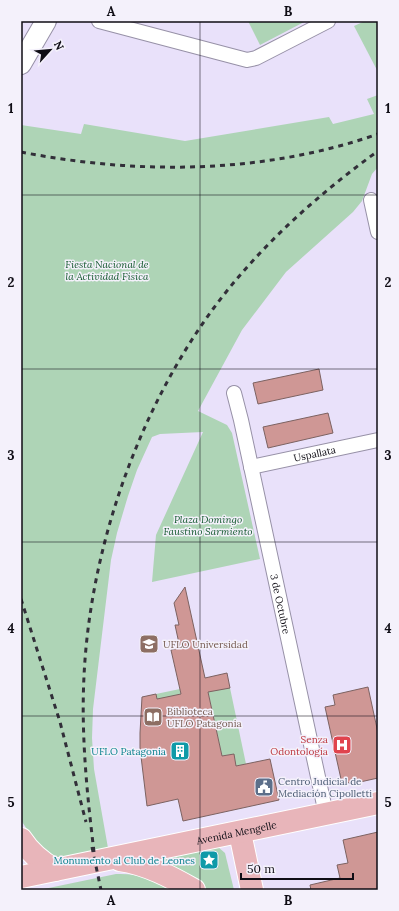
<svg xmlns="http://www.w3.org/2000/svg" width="399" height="911" viewBox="0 0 399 911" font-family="Lora,serif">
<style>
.green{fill:#aed4b6}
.building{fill:#cf9795;stroke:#7c6261}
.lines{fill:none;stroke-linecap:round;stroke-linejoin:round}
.street-casing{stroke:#9791a7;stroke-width:16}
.secondary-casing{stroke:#9791a7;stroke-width:22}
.primary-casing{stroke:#fff;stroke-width:24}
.street{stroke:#fff;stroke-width:14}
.secondary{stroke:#fff;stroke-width:20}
.primary{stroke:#e8b5ba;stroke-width:22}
.rail{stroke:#322f39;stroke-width:3;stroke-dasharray:5 5;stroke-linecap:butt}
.grid{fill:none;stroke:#0f0d15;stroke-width:1;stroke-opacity:0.55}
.labels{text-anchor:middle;stroke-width:3;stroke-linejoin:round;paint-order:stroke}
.park-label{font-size:10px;font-style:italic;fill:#11572c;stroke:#f4f1fb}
.street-label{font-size:10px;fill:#0f0d15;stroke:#f4f1fb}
.education-label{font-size:10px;fill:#785e54;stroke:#f4f1fb;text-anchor:start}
.health-label{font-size:10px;fill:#be3a42;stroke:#f4f1fb;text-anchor:end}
.culture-label{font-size:10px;fill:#0d838f;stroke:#f4f1fb;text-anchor:end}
.service-label{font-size:10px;fill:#4e5e75;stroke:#f4f1fb;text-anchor:start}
.neatline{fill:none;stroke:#0f0d15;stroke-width:1.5}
.grid-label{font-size:13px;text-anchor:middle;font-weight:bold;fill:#0f0d15}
</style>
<rect width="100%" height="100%" fill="#e9e1fa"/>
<g class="green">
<polygon points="248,21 306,21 260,45"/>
<polygon points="365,21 376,21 378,24 378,72 354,26"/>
<path d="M378,95V167L372,174L362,201L353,212L286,272L242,330L198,411L227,425L232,433L260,559L152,582L156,535L203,432L160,434L152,437L137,470L128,496L117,533L111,560L93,709L92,738L94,769L108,848L58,858C44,857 28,831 21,820V125L81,134L84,124L185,141L329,117L333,124L374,114L367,99Z"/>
<polygon points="206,682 230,688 246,764 236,766 233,754 222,756"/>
<path d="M180,689L181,697C171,696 166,697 157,703L156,694Z"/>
<polygon points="218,847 225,853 234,890 204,890 156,859"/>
<path d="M116,874C140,873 156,881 178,890H39Z"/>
</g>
<g class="building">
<polygon points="319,369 323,390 258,404 253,383"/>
<polygon points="328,413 333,433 268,448 263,427"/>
<polygon points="185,587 205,678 227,673 230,688 208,692 222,756 234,754 236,766 270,759 279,800 183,821 178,799 147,806 140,748 140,733 142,697 156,694 157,699 181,694 171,650 180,648 175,625 179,625 174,603"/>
<polygon points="368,687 378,733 378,778 351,784 341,779 325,707 335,705 333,695"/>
<polygon points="378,832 378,890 311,890 310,885 340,878 337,865 348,863 343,840"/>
</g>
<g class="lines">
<g class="street-casing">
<g id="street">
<polyline points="99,21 247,60 256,58 328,21"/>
<polyline points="371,200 378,232"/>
<path id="s1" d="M234,393L241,420L326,814"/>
<path id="s2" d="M251,467L378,440"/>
</g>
</g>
<g class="secondary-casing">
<polyline id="secondary" points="21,64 46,21"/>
</g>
<g class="primary-casing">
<g id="primary">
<polyline points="240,833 252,890"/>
<path d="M21,839C30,853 41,862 55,870"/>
<path d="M120,860C147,864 171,877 194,890"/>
<path id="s3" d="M21,877L378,803"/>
</g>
</g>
<use href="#street" class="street"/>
<use href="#secondary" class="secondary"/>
<use href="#primary" class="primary"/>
<g class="rail">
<path d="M21,152C139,175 264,174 378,134"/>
<polyline points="21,599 60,722 86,822"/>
<polyline points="92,847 101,890"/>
<path d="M94,852C87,794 81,735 84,676C90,549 138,411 213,309C258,248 317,195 378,151"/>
</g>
</g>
<path class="grid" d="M200,21V890M21,195H378M21,369H378M21,542H378M21,716H378"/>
<defs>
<g id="university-square" transform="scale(1)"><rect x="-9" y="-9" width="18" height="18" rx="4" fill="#8d6e63" stroke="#f4f1fb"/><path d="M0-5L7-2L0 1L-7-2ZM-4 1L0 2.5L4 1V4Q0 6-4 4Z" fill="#fff"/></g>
<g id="library-square" transform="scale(1)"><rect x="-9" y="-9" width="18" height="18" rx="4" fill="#8d6e63" stroke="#f4f1fb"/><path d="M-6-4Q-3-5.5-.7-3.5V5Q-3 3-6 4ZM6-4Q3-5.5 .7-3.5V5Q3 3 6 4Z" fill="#fff"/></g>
<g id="hospital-square" transform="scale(1)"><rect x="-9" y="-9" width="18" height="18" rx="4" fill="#e0444e" stroke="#f4f1fb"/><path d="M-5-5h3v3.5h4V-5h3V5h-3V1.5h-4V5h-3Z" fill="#fff"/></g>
<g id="building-square" transform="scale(1)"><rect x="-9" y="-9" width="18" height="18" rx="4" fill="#0f9aa8" stroke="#f4f1fb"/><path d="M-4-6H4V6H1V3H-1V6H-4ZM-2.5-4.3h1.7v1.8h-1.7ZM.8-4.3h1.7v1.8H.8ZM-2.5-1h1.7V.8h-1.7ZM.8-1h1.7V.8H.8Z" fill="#fff"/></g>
<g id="civic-square" transform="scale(1)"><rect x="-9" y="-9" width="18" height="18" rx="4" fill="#5c6f8a" stroke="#f4f1fb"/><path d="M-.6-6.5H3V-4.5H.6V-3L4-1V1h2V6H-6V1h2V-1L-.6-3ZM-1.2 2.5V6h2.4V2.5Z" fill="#fff"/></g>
<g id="sight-square" transform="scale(1)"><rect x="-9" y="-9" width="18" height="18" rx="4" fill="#0f9aa8" stroke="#f4f1fb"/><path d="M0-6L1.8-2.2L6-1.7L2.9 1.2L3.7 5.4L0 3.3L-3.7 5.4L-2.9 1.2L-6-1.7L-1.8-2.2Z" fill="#fff"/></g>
</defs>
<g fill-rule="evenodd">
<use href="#university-square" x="149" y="644"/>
<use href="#library-square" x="153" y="717"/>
<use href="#hospital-square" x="342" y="745"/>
<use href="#building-square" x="180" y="751"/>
<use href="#civic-square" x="264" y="787"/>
<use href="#sight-square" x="209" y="860"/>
</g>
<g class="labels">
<g class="park-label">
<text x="107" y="268">Fiesta Nacional de<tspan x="107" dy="12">la Actividad Física</tspan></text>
<text x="208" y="523">Plaza Domingo<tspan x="208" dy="12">Faustino Sarmiento</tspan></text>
</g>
<g class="street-label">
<text dy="4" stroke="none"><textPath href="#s2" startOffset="65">Uspallata</textPath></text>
<text dy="4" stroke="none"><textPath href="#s1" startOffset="216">3 de Octubre</textPath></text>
<text dy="4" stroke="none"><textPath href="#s3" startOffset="220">Avenida Mengelle</textPath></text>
</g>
<g class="education-label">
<text x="163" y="648">UFLO Universidad</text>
<text x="167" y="715">Biblioteca<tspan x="167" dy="12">UFLO Patagonia</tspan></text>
</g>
<g class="health-label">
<text x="328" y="743">Senza<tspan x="328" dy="12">Odontología</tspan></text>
</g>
<g class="culture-label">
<text x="166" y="755">UFLO Patagonia</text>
<text x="195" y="864">Monumento al Club de Leones</text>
</g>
<g class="service-label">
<text x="278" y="785">Centro Judicial de<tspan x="278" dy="12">Mediación Cipolletti</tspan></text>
</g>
</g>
<rect width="399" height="911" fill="none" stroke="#f4f1fb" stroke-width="44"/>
<g transform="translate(50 50) rotate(63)" stroke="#f4f1fb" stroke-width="3" paint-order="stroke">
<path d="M0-3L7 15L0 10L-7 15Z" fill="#0f0d15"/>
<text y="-6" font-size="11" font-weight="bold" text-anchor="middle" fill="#0f0d15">N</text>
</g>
<path d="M241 873v6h112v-6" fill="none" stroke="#0f0d15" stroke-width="2"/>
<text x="247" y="873" font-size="12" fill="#0f0d15" stroke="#f4f1fb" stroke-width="3" paint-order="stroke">50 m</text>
<rect x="22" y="22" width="355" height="867" class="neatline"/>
<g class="grid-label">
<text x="111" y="16">A</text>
<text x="288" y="16">B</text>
<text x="11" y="113">1</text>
<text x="388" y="113">1</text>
<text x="11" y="287">2</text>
<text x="388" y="287">2</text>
<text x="11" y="460">3</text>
<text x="388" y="460">3</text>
<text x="11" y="633">4</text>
<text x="388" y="633">4</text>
<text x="11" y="807">5</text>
<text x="388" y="807">5</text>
<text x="111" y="905">A</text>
<text x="288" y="905">B</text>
</g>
</svg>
